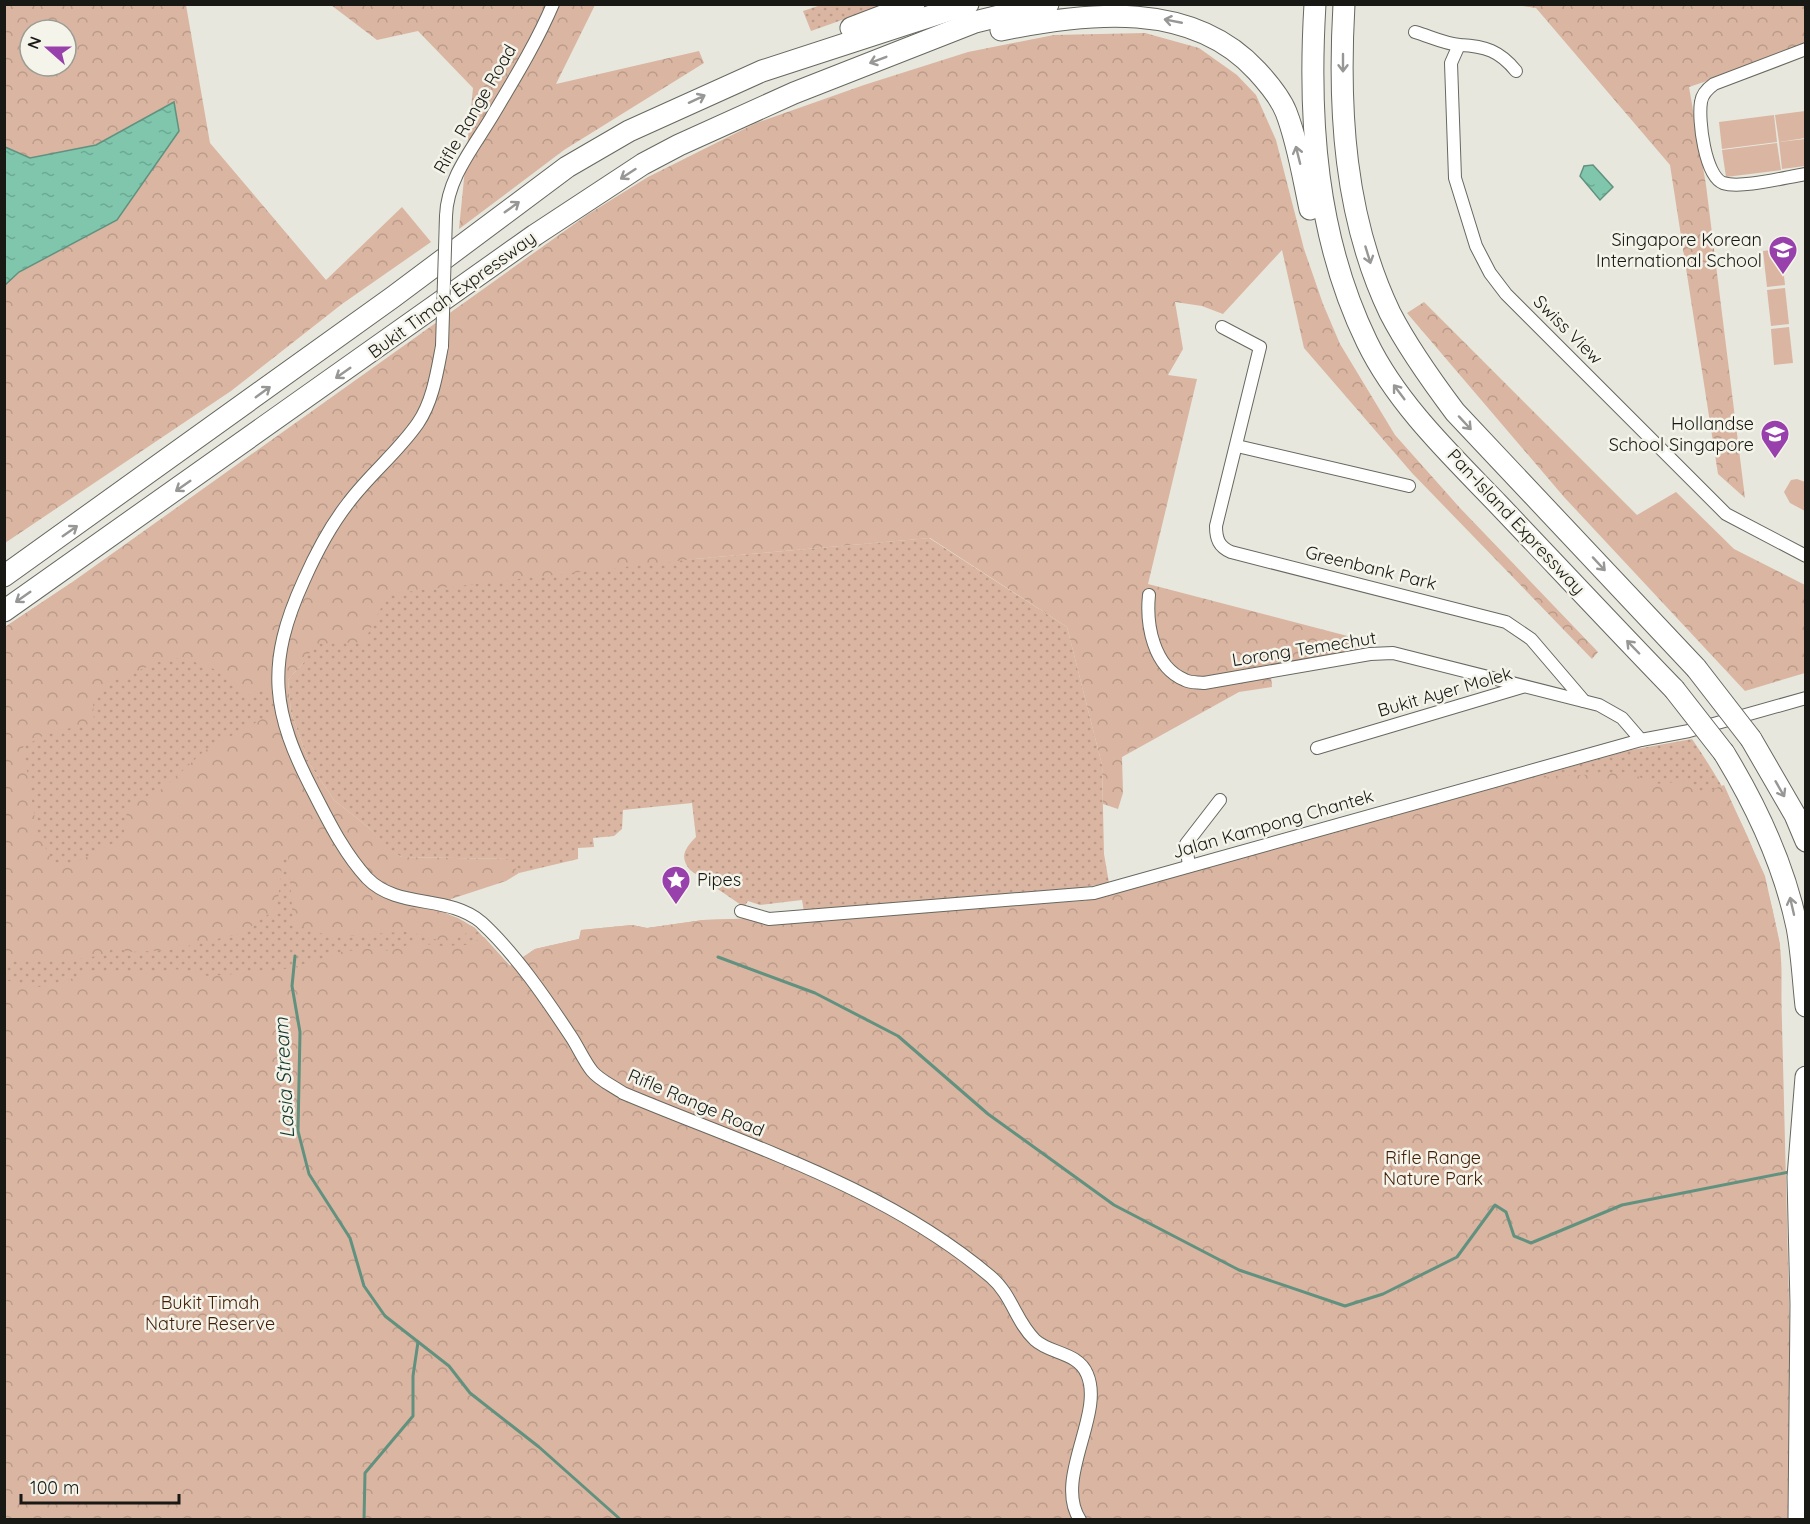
<svg xmlns="http://www.w3.org/2000/svg" width="1810" height="1524" viewBox="0 0 1810 1524" font-family="Quicksand,sans-serif">
<style>
.grass{fill:url(#grass-dots)}
.forest{fill:url(#forest-crowns);fill-rule:evenodd}
.pitch{fill:#dab5a1}
.water{fill:url(#water-ripples);stroke:#60927f;stroke-width:1.5}
.lines{fill:none;stroke-linecap:round;stroke-linejoin:round}
.stream{stroke:#60927f;stroke-width:3}
.street-casing{stroke:#67685f;stroke-width:14}
.highway-casing{stroke:#67685f;stroke-width:23}
.street{stroke:#fff;stroke-width:12}
.highway{stroke:#fff;stroke-width:21}
.street-bridge-casing{stroke:#67685f;stroke-width:14;stroke-linecap:butt}
.highway-bridge-casing{stroke:#67685f;stroke-width:23;stroke-linecap:butt}
.street-bridge{stroke:#fff;stroke-width:12}
.highway-bridge{stroke:#fff;stroke-width:21}
.oneway{stroke:#979796}
.labels{text-anchor:middle;stroke-width:5;stroke-linejoin:round;paint-order:stroke}
.street-label{font-size:18px;fill:#181815;stroke:#f4f4ea}
.poi-label{font-size:18px;fill:#181815;stroke:#f4f4ea;text-anchor:end}
.park-label{font-size:18px;fill:#421d05;stroke:#f4f4ea}
.water-label{font-size:20px;font-style:italic;fill:#16372d;stroke:#f4f4ea}
</style>
<defs>
<pattern id="grass-dots" width="8" height="8" patternUnits="userSpaceOnUse" patternTransform="scale(1.5)"><rect width="8" height="8" fill="#dab5a1"/><path d="M2 2h.1M6 6h.1" fill="none" stroke="#ba9b8a" stroke-width="1.8" stroke-linecap="round"/></pattern>
<pattern id="forest-crowns" width="20" height="18" patternUnits="userSpaceOnUse" patternTransform="scale(1.5)"><rect width="20" height="18" fill="#dab5a1"/><path d="M2 6a3 3 0 1 1 6 0M12 15a3 3 0 1 1 6 0" fill="none" stroke="#ba9b8a"/></pattern>
<pattern id="water-ripples" width="26" height="14" patternUnits="userSpaceOnUse" patternTransform="scale(1.5)"><rect width="26" height="14" fill="#7fc6ad"/><path d="M2 4q2-2 4 0t4 0M15 11q2-2 4 0t4 0" fill="none" stroke="#6da994"/></pattern>
</defs>
<rect width="100%" height="100%" fill="#e7e7dd"/>
<g class="grass">
<polygon points="821,5 884,5 811,31 803,11"/>
<path d="M929,538L1067,627L1102,765L1104,854L1109,883L1073,889L804,912L802,900L760,905L748,901L744,907L690,870C679,857 685,848 696,837L692,803L623,810L622,829L614,836L593,838L594,847L578,848V859L519,873L508,859L402,857L391,852L368,827L334,800L309,763L291,712L288,680L304,662L276,646L284,714L364,884L458,918L475,928L510,966L535,949L579,939L581,930L632,925L647,928L703,920L848,915L1085,901L1631,750L1692,739C1735,802 1767,866 1779,942C1784,970 1780,1001 1781,1029L5,1520V627L71,583L695,559Z"/>
</g>
<g class="forest">
<path d="M5,5H186L210,143L326,280L402,207L431,242L342,304L231,391L5,543L4,285L174,102L96,145L30,158L5,147ZM30,30H66V66H30Z"/>
<polygon points="331,5 595,5 556,84 699,51 704,63 564,150 459,229 473,88 418,31 377,40"/>
<polygon points="1515,5 1805,5 1805,48 1689,87 1706,185 1745,498 1718,474 1670,165 1536,8"/>
<path d="M1145,33L1199,48L1237,75L1256,95L1276,140L1304,249L1323,304L1340,344L1395,435L1460,508L1598,652L1592,659L1412,473L1304,348L1282,250L1223,314L1202,306L1175,302L1183,349L1168,375L1197,379L1148,584L1359,639L1355,651L1271,676L1272,687L1239,692L1122,757L1123,793L1118,809L1103,804L1102,765L1067,627L930,538L695,559L388,594L364,642L315,644L304,662L288,680L291,712L309,763L334,800L368,827L392,852L402,857L509,859L519,873L506,881L451,899L446,913L475,928C465,934 457,939 445,940C431,941 418,932 405,932C370,932 322,946 293,920L288,855L283,857L277,908L242,933L171,950L131,952L113,948L105,955L83,958L46,961L24,958L5,963V627L71,583L587,215L648,177L756,123L864,85L968,52L1054,35ZM171,657C206,664 221,667 244,696L275,686L284,714L266,717L204,751L164,788L128,805L123,838L67,867L52,861L37,831L23,747L48,733L94,723L93,702L113,681Z"/>
<polygon points="1424,302 1637,515 1676,492 1734,549 1805,585 1805,673 1745,691 1564,497 1407,313"/>
<polygon points="1628,772 1655,784 1687,781 1703,793 1724,785 1765,876 1780,944 1792,1420 1790,1519 5,1519 4,980 40,987 66,981 89,971 154,974 175,969 208,976 277,971 328,958 340,952 374,948 385,951 416,943 442,946 466,945 484,937 510,966 535,949 579,939 581,930 632,925 647,928 703,920 848,915 1085,901 1122,889 1535,778"/>
</g>
<g class="pitch">
<polygon points="1805,111 1805,138 1779,142 1775,115"/>
<polygon points="1774,115 1777,142 1722,149 1719,122"/>
<polygon points="1805,139 1805,166 1782,169 1779,142"/>
<polygon points="1777,143 1781,170 1726,177 1722,150"/>
<polygon points="1781,249 1785,285 1767,287 1763,251"/>
<polygon points="1785,288 1789,324 1771,326 1767,290"/>
<polygon points="1789,327 1793,363 1774,365 1771,329"/>
<polygon points="1797,479 1805,482 1805,511 1790,503 1784,492 1791,480"/>
</g>
<g class="water">
<polygon points="174,102 179,131 117,220 19,272 5,285 5,147 30,158 96,145"/>
<polygon points="1593,165 1613,187 1600,200 1580,176 1584,166"/>
</g>
<g class="lines">
<g class="stream">
<polyline points="295,956 292,986 300,1032 298,1131 309,1174 350,1238 364,1286 385,1316 449,1366 470,1393 539,1447 621,1520"/>
<polyline points="718,957 815,993 898,1036 988,1114 1114,1205 1239,1270 1345,1306 1383,1294 1457,1257 1495,1205 1506,1212 1514,1236 1531,1243 1622,1205 1789,1172"/>
<polyline points="364,1520 365,1473 413,1416 413,1376 418,1342"/>
</g>
<g class="street-casing">
<g id="street">
<path d="M1415,32C1429,36 1445,44 1460,45C1485,46 1500,51 1516,71"/>
<polyline points="1459,45 1451,63 1455,178 1476,246 1490,273 1506,294 1726,514 1806,556"/>
<path d="M1806,49L1714,84C1707,89 1702,94 1701,102C1698,120 1705,176 1723,183C1741,189 1786,177 1806,174"/>
<path d="M446,216C447,179 473,148 491,118C513,81 536,44 553,4"/>
<path d="M1222,327L1260,347L1216,526C1216,539 1219,547 1231,552L1506,622L1531,639L1584,701"/>
<path d="M442,346C437,372 433,401 418,423C398,452 370,474 349,502C330,526 316,553 304,580C265,665 272,713 314,793C329,822 344,853 367,878C398,910 448,894 481,922C515,953 547,1000 572,1038C579,1049 584,1061 592,1071C599,1080 613,1086 623,1093C749,1146 885,1187 991,1277C1012,1295 1016,1322 1035,1340C1050,1354 1078,1352 1087,1374C1105,1414 1053,1479 1080,1520"/>
<polyline points="1237,446 1409,486"/>
<path d="M1149,595C1146,624 1153,667 1185,680C1190,683 1198,682 1204,683L1370,654L1393,653L1599,705L1622,718L1641,740"/>
<polyline points="1317,748 1522,687"/>
<polyline points="1189,866 1186,844 1220,800"/>
<polyline points="741,911 769,919 1094,893 1641,740 1689,731 1806,698"/>
</g>
</g>
<g class="highway-casing">
<g id="highway">
<path d="M1315,4C1308,120 1316,237 1367,342C1397,404 1451,455 1498,504C1557,566 1615,628 1674,689"/>
<path d="M1344,4C1338,109 1344,217 1390,313C1408,348 1431,380 1455,412L1696,668"/>
<polyline points="851,28 914,4"/>
<path d="M1001,30C1088,12 1192,0 1257,71C1268,83 1280,97 1286,112C1298,143 1303,177 1310,209"/>
<polyline points="4,576 393,297 567,167 629,131 762,71 968,4"/>
<polyline points="4,611 535,235 643,164 679,145 794,93 975,22 1048,4"/>
<polyline points="1751,739 1795,815 1806,841"/>
<path d="M1724,753C1757,807 1784,865 1797,927C1802,953 1803,980 1806,1006"/>
<polyline points="1799,1520 1801,1304 1798,1177 1806,1077"/>
</g>
</g>
<use href="#street" class="street"/>
<use href="#highway" class="highway"/>
<g class="street-bridge-casing">
<polyline id="street-bridge" points="442,346 446,216"/>
</g>
<g class="highway-bridge-casing">
<g id="highway-bridge">
<polyline points="1696,668 1751,739"/>
<polyline points="1674,689 1724,753"/>
</g>
</g>
<use href="#street-bridge" class="street-bridge"/>
<use href="#highway-bridge" class="highway-bridge"/>
</g>
<defs><path id="oneway-shaft" d="M-6 0H5M1.5-3L5.5 0L1.5 3" fill="none" stroke-width="1.6" stroke-linecap="round" stroke-linejoin="round" transform="scale(1.5)"/></defs>
<g class="oneway">
<use href="#oneway-shaft" transform="translate(1173 21) rotate(-169)"/>
<use href="#oneway-shaft" transform="translate(878 60) rotate(159)"/>
<use href="#oneway-shaft" transform="translate(1343 63) rotate(90)"/>
<use href="#oneway-shaft" transform="translate(697 99) rotate(-25)"/>
<use href="#oneway-shaft" transform="translate(1298 155) rotate(-104)"/>
<use href="#oneway-shaft" transform="translate(628 174) rotate(147)"/>
<use href="#oneway-shaft" transform="translate(512 207) rotate(-36)"/>
<use href="#oneway-shaft" transform="translate(1368 255) rotate(73)"/>
<use href="#oneway-shaft" transform="translate(343 373) rotate(145)"/>
<use href="#oneway-shaft" transform="translate(263 392) rotate(-36)"/>
<use href="#oneway-shaft" transform="translate(1399 392) rotate(-127)"/>
<use href="#oneway-shaft" transform="translate(1465 423) rotate(47)"/>
<use href="#oneway-shaft" transform="translate(183 486) rotate(145)"/>
<use href="#oneway-shaft" transform="translate(70 531) rotate(-35)"/>
<use href="#oneway-shaft" transform="translate(1599 564) rotate(47)"/>
<use href="#oneway-shaft" transform="translate(23 597) rotate(145)"/>
<use href="#oneway-shaft" transform="translate(1633 647) rotate(-134)"/>
<use href="#oneway-shaft" transform="translate(1780 789) rotate(60)"/>
<use href="#oneway-shaft" transform="translate(1792 906) rotate(-103)"/>
</g>
<defs>
<g id="school-pin" transform="scale(1.5)"><path d="M0 17L-7.5 6A9.5 9.5 0 1 1 7.5 6Z" fill="#9840ac" stroke="#f4f4ea"/><path d="M0-5L7-2L0 1L-7-2ZM-4 1L0 2.5L4 1V4Q0 6-4 4Z" fill="#fff"/></g>
<g id="sight-pin" transform="scale(1.5)"><path d="M0 17L-7.5 6A9.5 9.5 0 1 1 7.5 6Z" fill="#9840ac" stroke="#f4f4ea"/><path d="M0-6L1.8-2.2L6-1.7L2.9 1.2L3.7 5.4L0 3.3L-3.7 5.4L-2.9 1.2L-6-1.7L-1.8-2.2Z" fill="#fff"/></g>
</defs>
<g fill-rule="evenodd">
<use href="#school-pin" x="1783" y="250"/>
<use href="#school-pin" x="1775" y="434"/>
<use href="#sight-pin" x="676" y="880"/>
</g>
<g class="labels">
<g class="street-label">
<text transform="translate(475 109) rotate(-60)" y="6">Rifle Range Road</text>
<text transform="translate(452 295) rotate(-36)" y="6">Bukit Timah Expressway</text>
<text transform="translate(1568 330) rotate(45)" y="6">Swiss View</text>
<text transform="translate(1516 522) rotate(47)" y="6">Pan-Island Expressway</text>
<text transform="translate(1371 568) rotate(14)" y="6">Greenbank Park</text>
<text transform="translate(1304 649) rotate(-9)" y="6">Lorong Temechut</text>
<text transform="translate(1445 692) rotate(-16)" y="6">Bukit Ayer Molek</text>
<text transform="translate(1273 824) rotate(-16)" y="6">Jalan Kampong Chantek</text>
<text transform="translate(696 1103) rotate(23)" y="6">Rifle Range Road</text>
</g>
<g class="poi-label">
<text x="1762" y="246">Singapore Korean<tspan x="1762" dy="21">International School</tspan></text>
<text x="1754" y="430">Hollandse<tspan x="1754" dy="21">School Singapore</tspan></text>
<text x="697" y="886" text-anchor="start">Pipes</text>
</g>
<g class="park-label">
<text x="1433" y="1164">Rifle Range<tspan x="1433" dy="21">Nature Park</tspan></text>
<text x="210" y="1309">Bukit Timah<tspan x="210" dy="21">Nature Reserve</tspan></text>
</g>
<g class="water-label">
<text transform="translate(284 1078) rotate(-93)" y="7">Lasia Stream</text>
</g>
</g>
<rect width="1810" height="1524" fill="none" stroke="#181815" stroke-width="12"/>
<g transform="translate(48 48) rotate(291)"><circle r="28" fill="#f4f4ea" stroke="#9c9c95" stroke-width="1.5"/>
<path d="M0-4.5L10 22L0 15L-10 22Z" fill="#9840ac"/>
<text y="-9" font-size="16" font-weight="bold" text-anchor="middle" fill="#181815">N</text>
</g>
<path d="M21 1494v9h158v-9" fill="none" stroke="#181815" stroke-width="3"/>
<text x="30" y="1494" font-size="18" fill="#181815" stroke="#f4f4ea" stroke-width="4.5" paint-order="stroke">100 m</text>
</svg>
